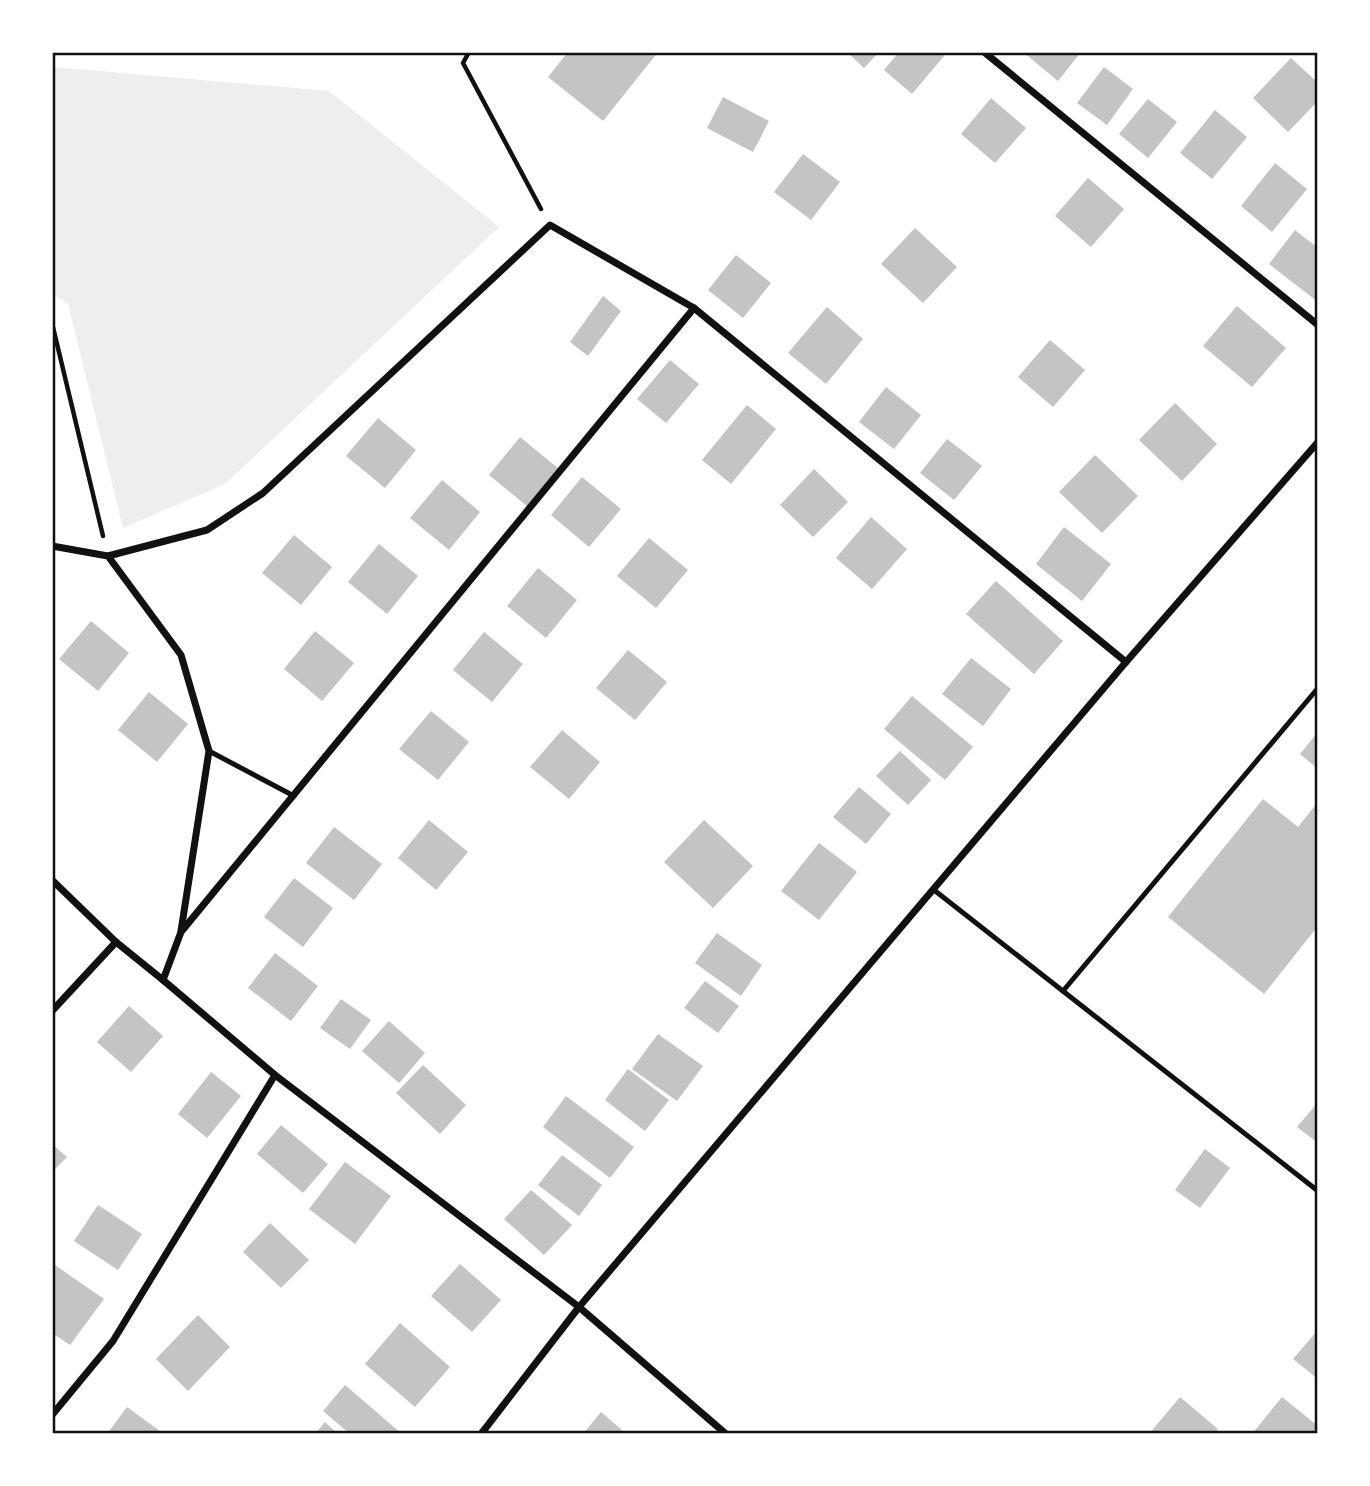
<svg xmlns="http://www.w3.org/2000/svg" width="1370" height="1486" viewBox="0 0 1370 1486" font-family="'IBM Plex Sans',sans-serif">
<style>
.green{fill:#eee}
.building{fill:#c4c4c4}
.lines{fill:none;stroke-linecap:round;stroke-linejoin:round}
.path{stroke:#111;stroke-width:4.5}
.service{stroke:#111;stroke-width:5}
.minor{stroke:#111;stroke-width:7}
.neatline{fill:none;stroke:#111;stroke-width:2.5}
</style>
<rect width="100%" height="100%" fill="#fff"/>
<polygon class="green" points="53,67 329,91 499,227 225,484 123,528 68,304 53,294"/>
<g class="building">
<polygon points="568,52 658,52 603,121 548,77"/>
<polygon points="847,52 879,52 864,68"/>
<polygon points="899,52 940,52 944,56 912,94 884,70"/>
<polygon points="1023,52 1081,52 1058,81"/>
<polygon points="1291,58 1318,83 1318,101 1288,132 1253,98"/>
<polygon points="1104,67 1133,89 1107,125 1077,103"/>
<polygon points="723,97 769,121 753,152 707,128"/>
<polygon points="991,98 1026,128 995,163 961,134"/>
<polygon points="1148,99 1177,122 1148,158 1119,134"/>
<polygon points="1215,110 1247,137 1212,179 1180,153"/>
<polygon points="803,154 840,182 811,220 774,192"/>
<polygon points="1275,163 1307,189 1272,232 1241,206"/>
<polygon points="1088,178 1124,209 1091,247 1055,216"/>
<polygon points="915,228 957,267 923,303 881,264"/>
<polygon points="1295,230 1318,248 1318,302 1269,264"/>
<polygon points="736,255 771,283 743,318 708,290"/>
<polygon points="603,296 621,311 588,356 570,342"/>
<polygon points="1237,306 1286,348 1252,387 1203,346"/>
<polygon points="827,307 863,339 826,384 788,353"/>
<polygon points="1050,340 1085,370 1053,407 1018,377"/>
<polygon points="670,360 699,384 666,423 637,399"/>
<polygon points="886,387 921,415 894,449 859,422"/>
<polygon points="1175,403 1217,444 1182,481 1139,440"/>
<polygon points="747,405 776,429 731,484 702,460"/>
<polygon points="378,418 416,450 385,488 346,456"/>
<polygon points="520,437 559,469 528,507 489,475"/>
<polygon points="947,439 982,466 954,500 920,473"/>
<polygon points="1095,455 1138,496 1102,533 1059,492"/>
<polygon points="814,469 848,502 813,537 780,505"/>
<polygon points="582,477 621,509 589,547 551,515"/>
<polygon points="442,480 480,512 449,550 410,518"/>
<polygon points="871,517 907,549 872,589 836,558"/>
<polygon points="1064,527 1111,564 1082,601 1036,564"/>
<polygon points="294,535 332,567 301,605 262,573"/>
<polygon points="649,538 688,570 656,608 617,576"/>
<polygon points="379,544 418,576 387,614 348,582"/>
<polygon points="538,568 577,600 546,638 507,606"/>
<polygon points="996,581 1063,641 1034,674 966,614"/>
<polygon points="91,621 129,653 98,691 59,659"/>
<polygon points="315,631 354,663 322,701 284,669"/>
<polygon points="484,632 523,664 492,702 453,670"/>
<polygon points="628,650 667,682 635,720 596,688"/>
<polygon points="971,658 1011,689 983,726 942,694"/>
<polygon points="149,692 188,724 157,762 118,730"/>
<polygon points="912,696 973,747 945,780 884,729"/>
<polygon points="431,711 469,742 438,780 399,749"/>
<polygon points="562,730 600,762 569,799 530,767"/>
<polygon points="1318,732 1318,769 1300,754"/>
<polygon points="900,751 931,780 908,805 876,776"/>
<polygon points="859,787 891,814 866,844 833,817"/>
<polygon points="1263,799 1298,827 1318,802 1318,926 1264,994 1168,917"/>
<polygon points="429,820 468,852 436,890 398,858"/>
<polygon points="704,820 753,866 713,908 664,862"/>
<polygon points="334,827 382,864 354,900 306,863"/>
<polygon points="819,843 857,872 819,920 781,891"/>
<polygon points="294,878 333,908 303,947 264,917"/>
<polygon points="717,933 762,965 741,996 695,963"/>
<polygon points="275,953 318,986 291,1021 248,988"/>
<polygon points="705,981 739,1006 718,1033 684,1008"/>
<polygon points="341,999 371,1020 350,1049 320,1028"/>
<polygon points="129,1006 163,1036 131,1072 97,1042"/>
<polygon points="389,1021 425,1053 399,1083 362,1051"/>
<polygon points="658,1034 703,1066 677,1101 632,1069"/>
<polygon points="423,1065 466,1105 440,1134 396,1093"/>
<polygon points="628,1069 669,1100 645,1131 605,1100"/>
<polygon points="211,1072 241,1096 207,1138 178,1114"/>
<polygon points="566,1096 634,1147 610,1178 543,1127"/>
<polygon points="1318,1102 1318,1143 1297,1127"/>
<polygon points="281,1125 328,1164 303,1193 257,1154"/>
<polygon points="52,1144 67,1157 52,1172"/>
<polygon points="1205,1149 1230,1168 1200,1208 1175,1190"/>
<polygon points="562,1155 602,1185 579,1216 538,1185"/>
<polygon points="345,1162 391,1196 355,1244 309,1209"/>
<polygon points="531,1190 572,1225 544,1255 504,1219"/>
<polygon points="98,1205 142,1234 118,1270 74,1241"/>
<polygon points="270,1223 309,1260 281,1288 243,1252"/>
<polygon points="52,1263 104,1299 70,1345 52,1333"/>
<polygon points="460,1264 501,1300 472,1332 431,1296"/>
<polygon points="198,1315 230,1347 188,1391 156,1359"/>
<polygon points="400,1323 450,1367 415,1407 365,1364"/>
<polygon points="1318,1330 1318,1379 1293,1359"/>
<polygon points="345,1385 402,1434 350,1434 323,1411"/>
<polygon points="1180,1397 1218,1429 1214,1434 1149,1434"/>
<polygon points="1282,1397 1318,1426 1316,1434 1252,1434"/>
<polygon points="127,1407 164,1434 107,1434"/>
<polygon points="601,1412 622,1430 619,1434 583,1434"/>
<polygon points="325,1422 338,1434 315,1434"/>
</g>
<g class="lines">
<g class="path">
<polyline points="469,52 463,63 541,209"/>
<polyline points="52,323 103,536"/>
</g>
<g class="service">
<polyline points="209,751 294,796"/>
<polyline points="934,890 1318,1191"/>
<polyline points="1063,991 1318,688"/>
</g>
<g class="minor">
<polyline points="984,52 1318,325"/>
<polyline points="52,546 108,556 181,655 209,751 181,931"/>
<polyline points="108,556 207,530 263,493 550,225 694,308 1126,662"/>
<polyline points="52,880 116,942 163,980 275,1075 579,1307 726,1434"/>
<polyline points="163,980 181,932 694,308"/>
<polyline points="52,1011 116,942"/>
<polyline points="52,1415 113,1341 275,1075"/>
<polyline points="481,1434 579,1307 1126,662 1318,442"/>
</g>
</g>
<rect width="1370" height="1486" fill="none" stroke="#ffffff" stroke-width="108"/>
<rect x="54" y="54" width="1262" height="1378" class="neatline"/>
</svg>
